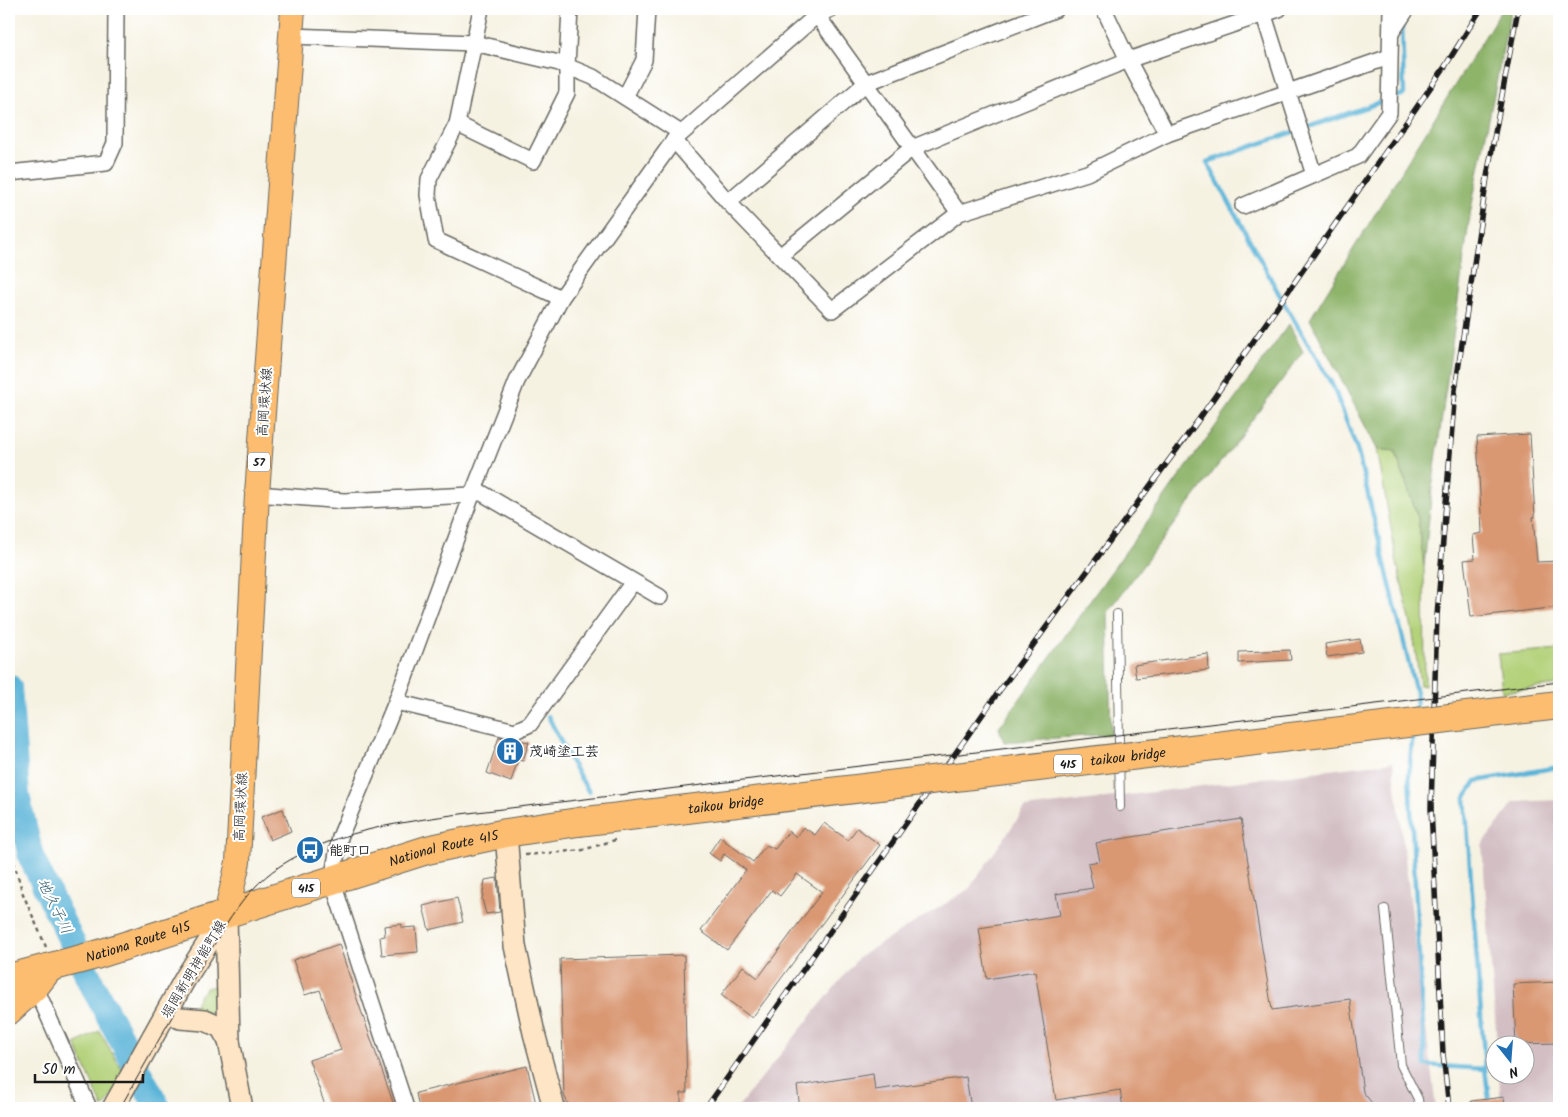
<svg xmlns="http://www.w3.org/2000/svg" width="1568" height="1117" viewBox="0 0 1568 1117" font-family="Kalam,'Klee One',sans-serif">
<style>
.industrial{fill:#d2bec3}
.green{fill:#b3d27a;stroke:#68774b}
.forest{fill:#8eb46a;stroke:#556843}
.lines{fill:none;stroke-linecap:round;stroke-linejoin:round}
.stream{stroke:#5ab4d8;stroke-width:4.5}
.river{stroke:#5ab4d8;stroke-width:26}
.building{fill:#d99772}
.lane-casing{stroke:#686761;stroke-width:10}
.street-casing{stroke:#686761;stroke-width:18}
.secondary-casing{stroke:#686761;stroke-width:24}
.primary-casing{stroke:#686761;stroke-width:26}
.highway-casing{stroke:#686761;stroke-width:30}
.path{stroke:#686761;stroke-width:2.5;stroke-dasharray:4 4;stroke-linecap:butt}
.lane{stroke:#fff;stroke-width:8}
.street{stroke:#fff;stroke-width:15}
.secondary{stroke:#fee5c5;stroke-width:21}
.primary{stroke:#fcbd6f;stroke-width:24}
.highway{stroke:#fcbd6f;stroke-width:28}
.tram{stroke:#1c1c1c;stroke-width:1}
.rail-casing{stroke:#1c1c1c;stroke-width:5.5}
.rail{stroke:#fff;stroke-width:4;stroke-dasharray:11;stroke-linecap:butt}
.highway-bridge-casing{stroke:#686761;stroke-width:30;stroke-linecap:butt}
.highway-bridge{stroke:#fcbd6f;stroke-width:28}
.labels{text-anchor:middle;stroke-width:4;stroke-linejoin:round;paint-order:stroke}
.shield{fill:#fff;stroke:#606060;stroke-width:1}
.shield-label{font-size:12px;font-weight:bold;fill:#1c1c1c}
.street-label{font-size:14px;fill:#1c1c1c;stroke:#fff}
.poi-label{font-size:14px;font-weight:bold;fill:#1c1c1c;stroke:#fff;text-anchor:start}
.water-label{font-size:15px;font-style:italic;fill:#386071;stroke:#fff}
</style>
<rect width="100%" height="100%" fill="#fff"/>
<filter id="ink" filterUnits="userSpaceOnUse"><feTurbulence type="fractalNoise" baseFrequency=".02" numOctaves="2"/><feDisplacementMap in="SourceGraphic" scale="10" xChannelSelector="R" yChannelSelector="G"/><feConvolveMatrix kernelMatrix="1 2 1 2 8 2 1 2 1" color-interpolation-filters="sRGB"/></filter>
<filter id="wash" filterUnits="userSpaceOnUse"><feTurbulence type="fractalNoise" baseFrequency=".0096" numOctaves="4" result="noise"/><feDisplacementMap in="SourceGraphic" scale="20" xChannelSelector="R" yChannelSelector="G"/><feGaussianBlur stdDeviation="1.12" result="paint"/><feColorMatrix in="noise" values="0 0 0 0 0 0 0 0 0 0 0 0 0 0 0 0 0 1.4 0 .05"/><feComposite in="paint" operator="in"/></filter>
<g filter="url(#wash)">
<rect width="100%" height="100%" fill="#f6f2e2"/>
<g class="industrial">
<polygon points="1393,762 1436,1108 737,1108 859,957 969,889 1025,808"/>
<polygon points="1559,800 1559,1108 1501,1108 1499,1075 1526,1074 1526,1044 1497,1044 1482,845 1514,802"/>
</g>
<g class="green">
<polygon points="1377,449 1395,451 1418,518 1424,566 1425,686 1420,685 1413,633 1397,563"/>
<polygon points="1559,649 1559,685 1502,692 1498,654"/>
<polygon points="215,986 218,1004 216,1014 197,1011 193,1008 200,994 204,992 206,988"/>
<polygon points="99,1031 127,1078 103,1108 75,1044"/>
</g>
<g class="forest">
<polygon points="1502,9 1511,9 1470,214 1432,489 1424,566 1418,518 1395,451 1377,449 1310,319"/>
<polygon points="1289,324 1303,352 1108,612 1111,734 1004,742 999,728"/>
</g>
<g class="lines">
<g class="stream">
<polyline points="1402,25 1404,94 1207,162 1284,303 1333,386 1357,449 1417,697 1415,712"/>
<polyline points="548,716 571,762 589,792"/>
<polyline points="1413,732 1409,774 1425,1065 1485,1069"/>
<polyline points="1490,1108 1485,1069 1465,798 1476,781 1559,767"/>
</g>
<polyline class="river" points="9,687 17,795 31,857 96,992 158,1108"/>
</g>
<g id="blocks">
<g class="building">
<polygon points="1530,434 1535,517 1533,517 1537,562 1559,561 1559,607 1471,617 1464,560 1475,559 1473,535 1482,533 1477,437"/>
<polygon points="1360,639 1362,652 1327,657 1325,644"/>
<polygon points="1290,650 1291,660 1239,663 1239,652"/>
<polygon points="1208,654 1209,670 1136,678 1134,665"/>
<polygon points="499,737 529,742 523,761 518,760 511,782 487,773"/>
<polygon points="283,809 291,831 270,840 261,817"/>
<polygon points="1241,819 1272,1010 1350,999 1363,1092 1376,1108 1233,1108 1233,1105 1213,1108 1123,1108 1120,1090 1056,1100 1035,971 987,979 979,928 1060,915 1056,894 1093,888 1088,863 1100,861 1096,843"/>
<polygon points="824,823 848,840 857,828 880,845 752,1018 721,995 743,966 758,978 822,892 797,874 780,896 772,890 727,950 701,931 746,870 724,854 720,861 709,853 720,837 753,862 766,845 775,849 789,831 796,837 803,827 815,835"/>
<polygon points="497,878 500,912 486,914 482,899 485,880"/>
<polygon points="457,898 463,922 429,930 423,906"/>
<polygon points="402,924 402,928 416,927 418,952 382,955 380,937 385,936 384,926"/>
<polygon points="339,944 357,999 395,1108 326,1108 309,1060 341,1050 320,990 305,995 293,960"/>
<polygon points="684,955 687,1093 681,1093 681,1108 570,1108 564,1095 560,959"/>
<polygon points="1559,982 1559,1043 1516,1044 1513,984"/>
<polygon points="527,1066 537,1108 419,1108 416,1093"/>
<polygon points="873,1074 875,1090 966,1077 971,1108 800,1108 797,1086"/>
<polygon points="1504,1097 1505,1108 1472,1108 1471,1101"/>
</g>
</g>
</g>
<g filter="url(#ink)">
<use href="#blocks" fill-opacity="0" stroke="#686761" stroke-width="1"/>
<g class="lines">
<g class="lane-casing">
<g id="lane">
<polyline points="1117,614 1120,807"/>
<polyline points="1385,909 1401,1065 1418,1099 1419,1108"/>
</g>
</g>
<g class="street-casing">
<g id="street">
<polyline points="481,9 457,124 429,179 428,195 436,240 561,298"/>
<polyline points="816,9 817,15 959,213"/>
<polyline points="1104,9 1128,60 1167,134"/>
<polyline points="1262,9 1314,175"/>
<polyline points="1391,33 1407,9"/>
<polyline points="291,36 474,43 559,63 593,77 681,133"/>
<polyline points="625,97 644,60 647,9"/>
<polyline points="457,124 533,161 567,93 567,66 570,9"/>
<polyline points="674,140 728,202 832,310 959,213 1087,173 1167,134 1389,57"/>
<polyline points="9,173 106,163 115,143 116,9"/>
<polyline points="728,202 866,83 1056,9"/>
<polyline points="1243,206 1358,156 1389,113 1391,9"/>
<polyline points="780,256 912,148 1128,60 1279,9"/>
<polyline points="257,494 344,501 472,495 480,492 660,597"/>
<polyline points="396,702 515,731 530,724 633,582"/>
<polyline points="35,986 89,1108"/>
<polyline points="406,1108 332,880 340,837 396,702 472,495 517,381 561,298 674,140 817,15 831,9"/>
</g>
</g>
<g class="secondary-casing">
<g id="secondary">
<polyline points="506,833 515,946 534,1033 554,1108"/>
<polyline points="226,915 229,1041 242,1108"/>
<polyline points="180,1018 205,1020 221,1027 229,1041"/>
<polyline points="113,1108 185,979 226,915"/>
</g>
</g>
<g class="primary-casing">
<polyline id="primary" points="226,915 238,862 257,494 293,9"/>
</g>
<g class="highway-casing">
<g id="highway">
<path id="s1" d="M9,978L96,955L427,850L506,833L578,822"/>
<polyline points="9,1010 35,986 49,968"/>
</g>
</g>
<g class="path">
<polyline points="9,846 23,894 46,947"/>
<polyline points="525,855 583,850 615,840"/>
</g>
<use href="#lane" class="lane"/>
<use href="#street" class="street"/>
<use href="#secondary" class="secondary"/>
<use href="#primary" class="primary"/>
<use href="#highway" class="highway"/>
<path class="tram" d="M120,1108C145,1064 170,1020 195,977C219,938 240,892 280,866C333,832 391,824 452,815L1559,682"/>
<g class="rail-casing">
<g id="rail">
<polyline points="706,1108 992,701 1197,422 1444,68 1481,9"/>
<polyline points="1449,1108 1443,1054 1431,808 1437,616 1455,390 1488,171 1518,9"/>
</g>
</g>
<use href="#rail" class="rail"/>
<g class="highway-bridge-casing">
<g id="highway-bridge">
<path id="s2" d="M578,822L1559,705"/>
</g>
</g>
<use href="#highway-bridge" class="highway-bridge"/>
</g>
</g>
<defs>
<g id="building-disc" transform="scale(1.4375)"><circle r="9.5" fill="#1f6fb2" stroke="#fff"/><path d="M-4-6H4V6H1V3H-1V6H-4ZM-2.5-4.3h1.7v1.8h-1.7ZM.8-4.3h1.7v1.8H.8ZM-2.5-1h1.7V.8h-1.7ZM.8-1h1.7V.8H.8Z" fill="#fff"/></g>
<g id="bus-disc" transform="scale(1.4375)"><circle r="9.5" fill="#1f6fb2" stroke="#fff"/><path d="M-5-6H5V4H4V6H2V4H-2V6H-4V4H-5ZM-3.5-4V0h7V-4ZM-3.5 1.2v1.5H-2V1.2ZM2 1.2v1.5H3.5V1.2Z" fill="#fff"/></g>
</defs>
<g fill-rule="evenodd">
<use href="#building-disc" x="510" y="751"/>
<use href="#bus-disc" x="310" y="850"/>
</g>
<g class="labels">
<g class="shield">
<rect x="248" y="452.5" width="22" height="19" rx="4"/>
<rect x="1054" y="754.5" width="28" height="19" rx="4"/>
<rect x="292" y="878.5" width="28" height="19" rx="4"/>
</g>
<g class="shield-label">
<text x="259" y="466">57</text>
<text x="1068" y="768">415</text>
<text x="306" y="892">415</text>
</g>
<g class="street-label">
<text transform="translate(264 402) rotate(-86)" y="5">高岡環状線</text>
<text dy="5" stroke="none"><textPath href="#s2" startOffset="554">taikou bridge</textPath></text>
<text dy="5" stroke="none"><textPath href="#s2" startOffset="149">taikou bridge</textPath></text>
<text transform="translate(240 807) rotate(-87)" y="5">高岡環状線</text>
<text dy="5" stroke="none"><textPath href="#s1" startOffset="454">National Route 415</textPath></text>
<text dy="5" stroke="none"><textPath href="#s1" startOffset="134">Nationa Route 415</textPath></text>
<text transform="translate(193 969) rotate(-59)" y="5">堀岡新明神能町線</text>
</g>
<g class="poi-label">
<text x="529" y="756">茂崎塗工芸</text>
<text x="329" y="855">能町口</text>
</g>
<g class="water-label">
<text transform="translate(55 906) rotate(64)" y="5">地久子川</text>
</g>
</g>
<rect width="1568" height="1117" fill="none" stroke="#fff" stroke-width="30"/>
<g transform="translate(1510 1060) rotate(163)"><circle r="24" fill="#ffffff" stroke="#a4a4a4"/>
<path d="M0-4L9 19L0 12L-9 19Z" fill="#1f6fb2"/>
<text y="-8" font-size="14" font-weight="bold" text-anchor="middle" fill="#1c1c1c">N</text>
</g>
<path d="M35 1074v8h108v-8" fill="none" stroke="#1c1c1c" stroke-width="2.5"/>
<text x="42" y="1074" font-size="15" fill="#1c1c1c" stroke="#ffffff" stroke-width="4" paint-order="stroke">50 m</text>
</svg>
